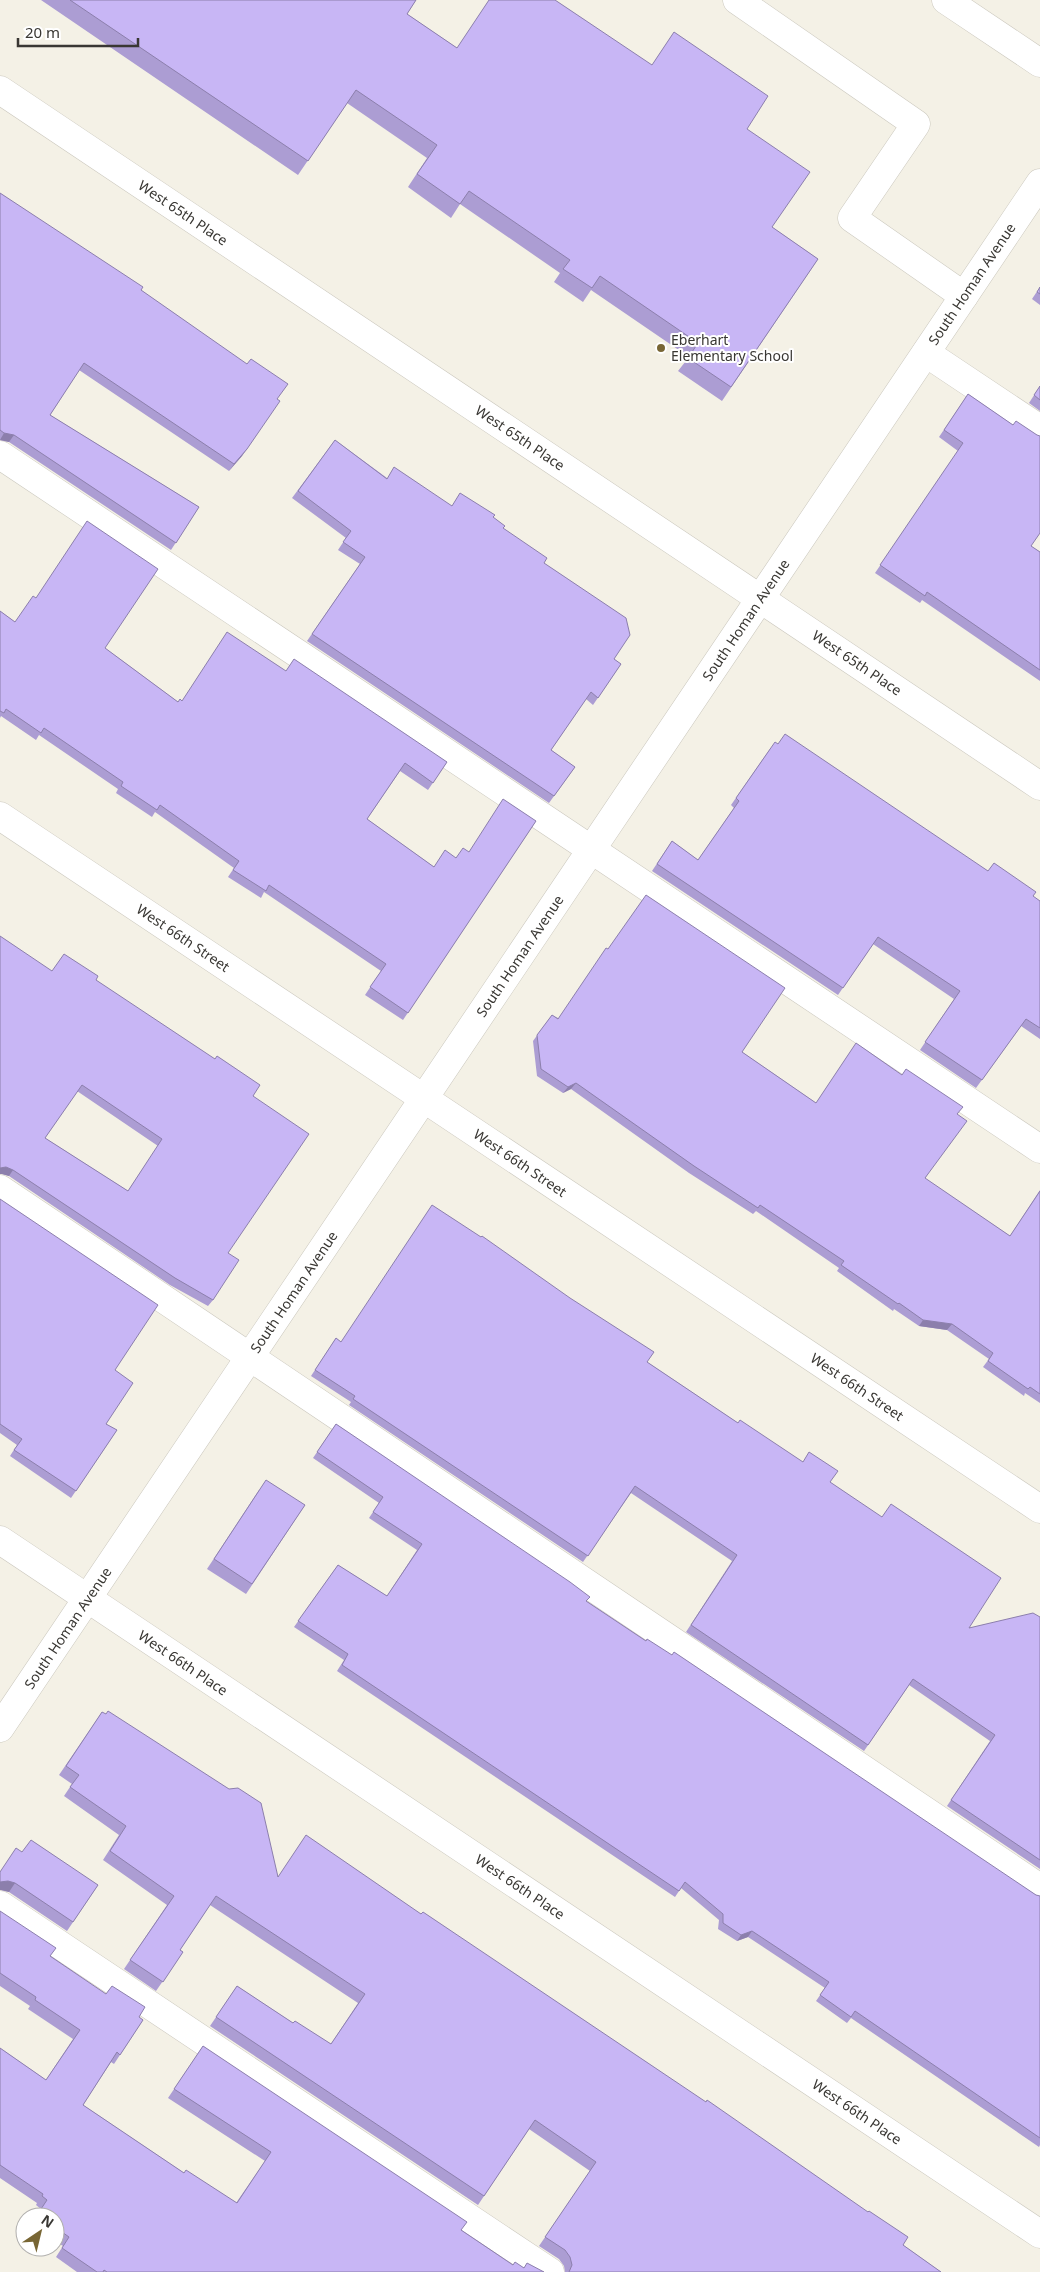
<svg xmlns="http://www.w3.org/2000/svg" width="1040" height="2272" viewBox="0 0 1040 2272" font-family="'Noto Sans',sans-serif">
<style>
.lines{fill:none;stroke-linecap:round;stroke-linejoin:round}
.minor-casing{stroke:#cbc8be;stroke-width:29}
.minor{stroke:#fff;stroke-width:28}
.wall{fill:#ac9dd3;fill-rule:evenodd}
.shaded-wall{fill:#8c7fac}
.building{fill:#c8b6f5;stroke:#8c7fac;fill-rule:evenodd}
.poi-dot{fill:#786634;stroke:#fff;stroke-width:2}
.labels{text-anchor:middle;stroke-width:4;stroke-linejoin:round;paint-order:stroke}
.street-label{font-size:14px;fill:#393733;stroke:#fff}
.poi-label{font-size:14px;fill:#393733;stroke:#fff;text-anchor:start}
</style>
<rect width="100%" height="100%" fill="#f4f1e6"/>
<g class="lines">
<g class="minor-casing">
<g id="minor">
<polyline points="737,0 916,124 852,218 964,296"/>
<polyline points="946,0 1040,63"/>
<polyline points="0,90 1040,786"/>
<polyline points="926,353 1040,429"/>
<polyline points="0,455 1040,1149"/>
<polyline points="0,816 1040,1509"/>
<polyline points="0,1189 1040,1888"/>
<polyline points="0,1540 1040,2234"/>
<polyline points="0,1728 1040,183"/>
<polyline points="0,1905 550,2272"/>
</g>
</g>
<use href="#minor" class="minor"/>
</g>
<g class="wall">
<polygon points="41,0 416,0 407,14 457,48 747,129 772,227 818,259 722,401 678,371 689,357 591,290 583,302 554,282 560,273 460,204 451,218 408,187 427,158 347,103 298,175"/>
<polygon points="0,193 141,290 277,399 242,456 229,471 79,370 50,415 199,507 171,550 9,442 0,440"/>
<polygon points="1040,287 1040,305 1032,299"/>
<polygon points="1040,386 1040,411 1029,403"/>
<polygon points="968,394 1013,425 1037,435 1031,546 1040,552 1040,681 922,600 920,603 875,573 958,451 939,437"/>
<polygon points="335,440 387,478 452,506 493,517 503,528 544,563 614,659 621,664 593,705 586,699 551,750 575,767 549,803 307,641 360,564 338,550 346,538 292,498"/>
<polygon points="0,611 15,622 105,648 178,702 286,671 447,762 428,790 400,771 367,819 434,867 469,852 536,821 403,1020 365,995 381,971 264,892 261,898 228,877 234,868 155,812 152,817 116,793 118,789 39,735 36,740 1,716 0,718"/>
<polygon points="778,744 988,871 1040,901 1040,1039 1021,1026 976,1088 920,1050 954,999 873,944 838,995 652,871 672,841 698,860 734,808 731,805 770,749"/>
<path d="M52,971L96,980L253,1096L228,1253L213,1300L208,1306L170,1285L9,1176L2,1174ZM77,1091L158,1146L128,1191L45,1138Z"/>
<polygon points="552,1015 558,1018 742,1052 816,1103 957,1114 925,1179 1010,1236 1040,1190 1040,1403 1025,1393 1024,1396 983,1367 989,1359 947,1330 919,1326 894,1309 893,1311 837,1271 839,1268 756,1211 753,1214 689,1173 571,1089 563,1093 537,1076 533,1041"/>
<polygon points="0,1199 115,1370 106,1424 117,1430 71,1498 10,1456 17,1445 0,1433"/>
<polygon points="336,1338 341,1342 647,1362 738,1423 830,1482 969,1628 1040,1617 1040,1869 947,1806 990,1741 909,1685 864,1751 686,1632 732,1561 631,1493 583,1562 349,1405 351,1402 311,1376"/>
<polygon points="336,1424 586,1601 646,1641 1036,1895 1040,1896 1040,2145 1039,2147 851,2018 847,2023 816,2001 825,1988 748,1937 737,1941 718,1929 719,1920 681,1888 675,1897 337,1671 344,1660 294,1627 338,1565 387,1596 417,1550 369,1518 379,1503 313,1458"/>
<polygon points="259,1490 305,1505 246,1594 207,1569"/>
<polygon points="102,1712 278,1876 903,2245 941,2272 565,2272 564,2266 559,2259 539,2246 590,2171 529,2129 478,2205 210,2026 237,1986 293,2023 331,2044 358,2003 210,1905 180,1950 183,1952 156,1991 124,1969 167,1905 103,1860 119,1835 64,1796 72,1784 59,1775"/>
<polygon points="22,1852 98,1885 67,1931 9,1892 1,1890 0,1890 0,1872"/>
<polygon points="0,1911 50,1956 143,2020 114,2064 111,2062 83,2105 184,2173 236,2203 265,2161 168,2098 203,2046 461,2230 513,2265 544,2272 77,2272 56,2257 63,2246 55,2241 55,2217 35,2217 41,2209 36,2205 37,2203 0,2178 0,2048 46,2080 73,2039 28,2009 30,2006 0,1986"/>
</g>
<g class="shaded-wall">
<polygon points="4,433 14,435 9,442 0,440"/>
<polygon points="247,449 242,456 229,471 234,464"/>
<polygon points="576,1083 571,1089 563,1093 568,1087"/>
<polygon points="6,1167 13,1170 9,1176 2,1174 0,1174 0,1168"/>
<polygon points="923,1320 952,1324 947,1330 919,1326"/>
<polygon points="8,1881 15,1883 9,1892 1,1890 0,1890 0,1882"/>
<polygon points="752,1931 748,1937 737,1941 741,1935"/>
</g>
<g class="building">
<polygon points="70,0 416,0 407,14 457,48 489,0 555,0 652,65 674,32 768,96 747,129 810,172 772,227 818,259 731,387 688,358 698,343 600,276 592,288 563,269 570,260 469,191 460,204 417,174 437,145 356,90 308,161"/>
<polygon points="0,193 143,287 141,290 247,364 251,359 288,384 277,399 280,401 247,449 234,464 84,363 50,415 199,507 176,543 14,435 4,433 0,430"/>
<polygon points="1040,287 1040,294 1037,292"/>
<polygon points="1040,386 1040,400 1034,395"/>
<polygon points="968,394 1013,425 1016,421 1037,435 1040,436 1040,533 1031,546 1040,552 1040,670 927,592 925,596 880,565 963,443 944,430"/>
<polygon points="335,440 387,479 394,467 452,506 460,493 495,515 493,517 505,526 503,528 547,558 544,563 626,618 630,635 614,659 621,664 598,698 591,692 551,750 575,767 554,796 312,634 365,557 343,542 351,531 298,491"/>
<polygon points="87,521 158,569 105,648 178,702 180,699 182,701 227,632 286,671 294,659 447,762 433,783 405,763 367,819 434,867 445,850 456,858 463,848 469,852 503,799 536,821 408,1013 370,987 386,964 269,885 266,891 233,870 239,861 160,805 157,810 121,786 123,782 44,728 41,733 6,709 4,713 0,711 0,611 15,622 33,596 36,598"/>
<polygon points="785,734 988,871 994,863 1036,892 1033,896 1040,901 1040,1028 1026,1019 982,1080 925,1042 960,991 878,937 843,988 657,864 672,841 698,860 739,801 736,798 775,742 778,744"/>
<polygon points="646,895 785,988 742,1052 816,1103 856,1043 902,1075 906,1069 963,1107 957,1114 967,1121 925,1178 1010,1236 1040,1191 1040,1394 1030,1387 1028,1389 988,1361 993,1353 952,1324 923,1320 899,1303 898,1304 841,1265 844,1261 760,1205 758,1208 694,1166 576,1083 568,1087 541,1069 537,1035 552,1015 558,1019 606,948 608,949"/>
<path d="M0,936L52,971L64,954L98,976L96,980L215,1059L217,1056L260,1085L253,1096L309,1134L228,1253L239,1260L213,1300L175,1278L13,1170L6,1167L0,1168ZM82,1085L162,1139L128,1191L45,1138Z"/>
<polygon points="0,1199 158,1305 115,1370 133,1383 106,1424 117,1430 76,1491 14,1450 22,1439 0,1424"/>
<polygon points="432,1205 481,1237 482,1236 570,1298 654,1352 647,1362 738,1423 740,1420 803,1462 809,1452 838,1471 830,1482 882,1517 891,1504 1001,1578 969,1628 1033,1613 1040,1617 1040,1860 951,1800 995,1735 913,1679 868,1745 691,1625 737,1555 635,1486 588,1556 353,1399 355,1396 315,1370 336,1338 341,1342"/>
<polygon points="336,1424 570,1582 590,1597 586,1601 646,1641 647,1639 672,1655 674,1652 1036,1895 1040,1896 1040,2138 855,2011 851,2017 820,1995 829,1982 752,1931 741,1935 723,1923 723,1914 685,1882 679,1891 342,1665 348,1654 298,1621 338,1565 387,1596 422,1544 373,1512 383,1497 317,1452"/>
<polygon points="266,1480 305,1505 252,1584 214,1559"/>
<polygon points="108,1711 229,1789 238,1788 261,1803 278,1877 306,1835 421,1914 423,1912 706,2102 707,2100 868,2212 869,2211 908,2237 903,2245 941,2272 569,2272 572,2265 570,2257 565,2250 545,2237 596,2162 535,2120 484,2196 216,2017 237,1986 293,2023 295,2021 331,2044 365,1994 216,1896 180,1950 183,1952 163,1982 130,1960 174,1896 110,1851 126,1826 70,1787 79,1775 66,1766 102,1712 106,1714"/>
<polygon points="31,1840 98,1885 73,1922 15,1883 8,1881 0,1882 0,1872 16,1848 22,1852"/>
<polygon points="0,1911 56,1948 50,1956 106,1994 112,1986 145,2007 139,2017 143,2020 120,2055 117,2052 83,2105 184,2173 186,2170 237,2203 271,2152 174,2089 203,2046 467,2222 461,2230 513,2265 515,2262 524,2268 527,2263 544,2272 107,2272 104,2270 103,2272 97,2272 62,2248 69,2237 55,2227 55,2217 39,2217 37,2215 47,2200 42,2196 43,2194 0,2165 0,2048 46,2080 80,2030 35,2000 36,1997 0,1973"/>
</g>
<circle class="poi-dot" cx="661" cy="348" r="5"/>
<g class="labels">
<g class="street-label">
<text transform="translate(183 213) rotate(34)" y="5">West 65th Place</text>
<text transform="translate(972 284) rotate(-56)" y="5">South Homan Avenue</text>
<text transform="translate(520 438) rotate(34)" y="5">West 65th Place</text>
<text transform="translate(746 620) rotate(-56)" y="5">South Homan Avenue</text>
<text transform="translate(857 663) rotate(34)" y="5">West 65th Place</text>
<text transform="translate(183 938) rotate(34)" y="5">West 66th Street</text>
<text transform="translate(520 956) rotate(-56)" y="5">South Homan Avenue</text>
<text transform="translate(520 1163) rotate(34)" y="5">West 66th Street</text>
<text transform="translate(294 1292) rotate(-56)" y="5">South Homan Avenue</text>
<text transform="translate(857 1387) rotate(34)" y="5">West 66th Street</text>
<text transform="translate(68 1628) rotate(-56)" y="5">South Homan Avenue</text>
<text transform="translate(183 1663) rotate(34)" y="5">West 66th Place</text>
<text transform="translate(520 1887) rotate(34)" y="5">West 66th Place</text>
<text transform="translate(857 2112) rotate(34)" y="5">West 66th Place</text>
</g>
<g class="poi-label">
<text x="671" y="345">Eberhart<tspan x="671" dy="16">Elementary School</tspan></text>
</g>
</g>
<g transform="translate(40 2232) rotate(35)"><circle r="24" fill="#ffffff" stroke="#b0afad"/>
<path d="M0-4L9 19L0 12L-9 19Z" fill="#786634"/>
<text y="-8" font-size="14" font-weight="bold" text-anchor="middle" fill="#393733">N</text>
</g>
<path d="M18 38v8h120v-8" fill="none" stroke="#393733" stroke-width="2.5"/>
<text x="25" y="38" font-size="15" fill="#393733" stroke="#ffffff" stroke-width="4" paint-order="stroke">20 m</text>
</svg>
